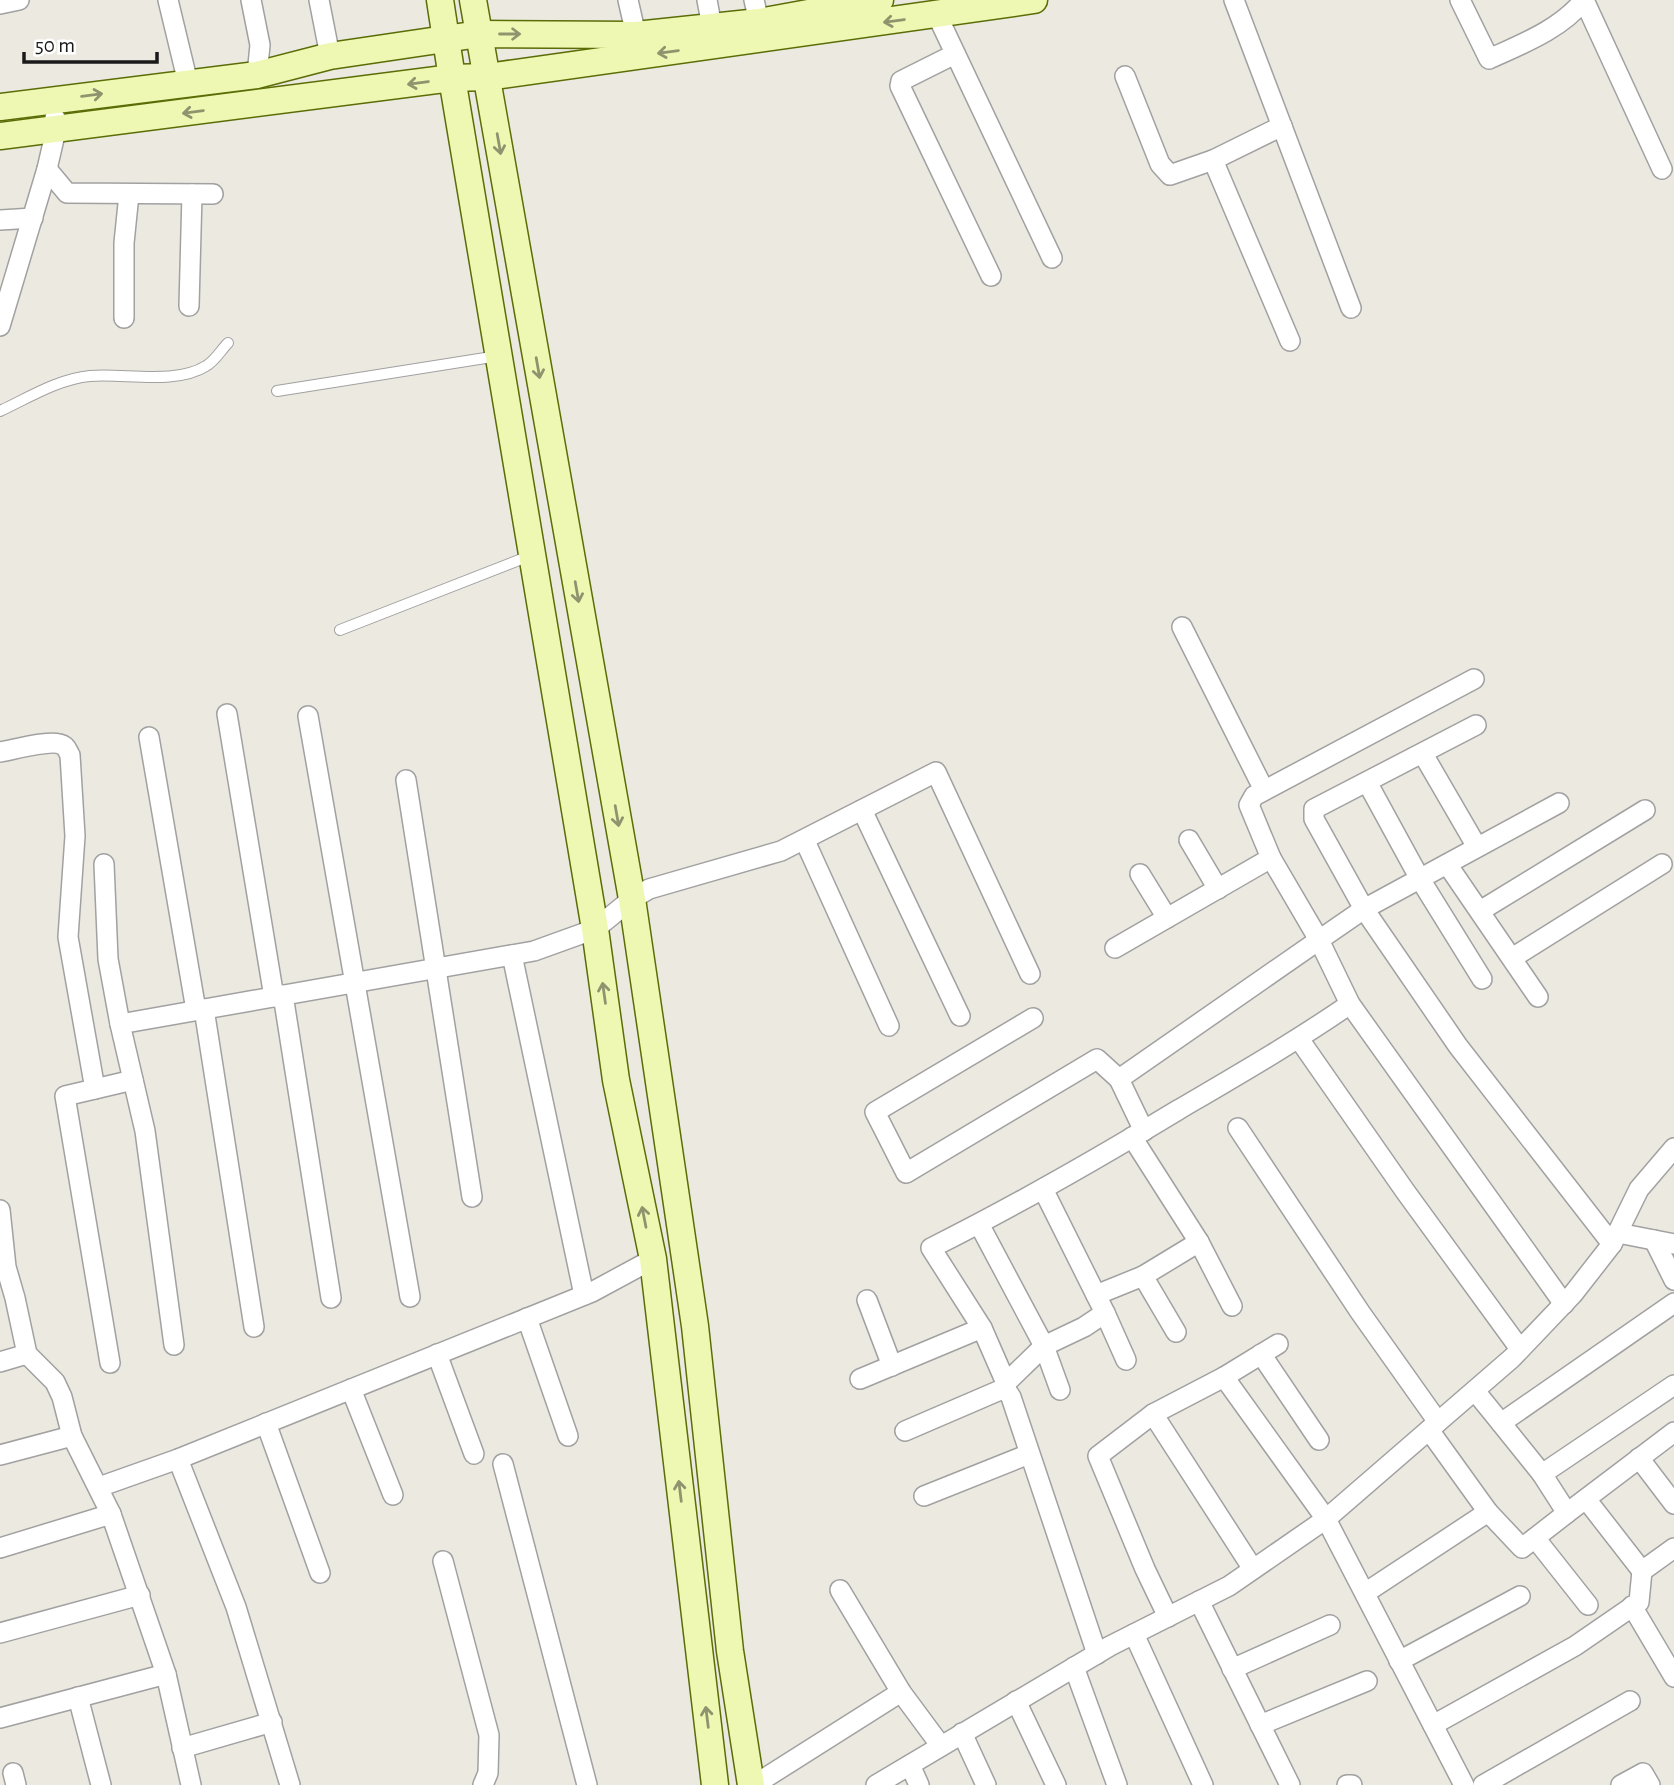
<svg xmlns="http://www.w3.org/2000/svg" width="1674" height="1785" viewBox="0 0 1674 1785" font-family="'Alegreya Sans',sans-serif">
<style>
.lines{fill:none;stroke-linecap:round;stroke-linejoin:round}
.lane-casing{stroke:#a1a1a1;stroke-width:12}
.street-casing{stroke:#a1a1a1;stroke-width:22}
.secondary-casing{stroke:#5a6d06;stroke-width:29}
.lane{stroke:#fff;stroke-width:10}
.street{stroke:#fff;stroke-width:19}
.secondary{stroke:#eff8b2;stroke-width:26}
.oneway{stroke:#8f946e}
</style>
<rect width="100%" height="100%" fill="#ece9e0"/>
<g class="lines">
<g class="lane-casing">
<g id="lane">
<polyline points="277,391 498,356"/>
<path d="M0,411C28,398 58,379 90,376C124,373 176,385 206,366C215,361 221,350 228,343"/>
<polyline points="340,630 532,555"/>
</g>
</g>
<g class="street-casing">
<g id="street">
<polyline points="168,0 188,83"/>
<polyline points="251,0 260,45 257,75"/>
<polyline points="319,0 330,56"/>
<polyline points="628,0 636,35"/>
<polyline points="707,0 712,27"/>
<polyline points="754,0 759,22"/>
<polyline points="1234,0 1351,308"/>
<path d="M1460,0L1489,59C1522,44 1561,29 1584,0"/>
<polyline points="1584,0 1662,169"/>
<polyline points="0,4 19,0"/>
<polyline points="937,15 1052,258"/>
<polyline points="955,54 901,81 900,86 991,276"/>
<polyline points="1125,76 1160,164 1170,175 1213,160 1282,126"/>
<polyline points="1213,160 1290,341"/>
<polyline points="47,169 67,193 213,194"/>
<polyline points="0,220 33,218"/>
<polyline points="189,306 192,194"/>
<polyline points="124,318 124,243 129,194"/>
<polyline points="0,326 47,169 56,130 55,118"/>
<polyline points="1182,627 1264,790"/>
<polyline points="227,714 274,997"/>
<polyline points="308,716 410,1297"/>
<polyline points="1476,725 1314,809 1314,819 1364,909 1458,1046 1612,1244"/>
<polyline points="149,737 196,1010"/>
<path d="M0,752C13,750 54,738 64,746C67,748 68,752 70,755L75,836L68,937L95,1089"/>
<polyline points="1423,754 1477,847"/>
<polyline points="406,780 472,1197"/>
<polyline points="1367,782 1420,879 1482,979"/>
<polyline points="1559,803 1364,909 1319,940 1350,1004 1564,1304"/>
<polyline points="862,810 960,1016"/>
<polyline points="1189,840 1218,889"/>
<polyline points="805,841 889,1026"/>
<polyline points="104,864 108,959 120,1024"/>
<polyline points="1447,864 1538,997"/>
<polyline points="1140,874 1167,918"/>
<polyline points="1480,911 1645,810"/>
<polyline points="1115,948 1271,858"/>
<polyline points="512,955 584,1295"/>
<polyline points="1512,958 1662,864"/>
<polyline points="283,995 331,1298"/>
<polyline points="204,1009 254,1327"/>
<polyline points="1033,1018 875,1112 906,1173 1097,1059 1119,1079 1144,1131"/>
<polyline points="1299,1039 1405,1191 1520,1349"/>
<polyline points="1119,1079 1319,940 1271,858 1249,805 1254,796 1474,679"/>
<polyline points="1238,1128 1360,1312 1438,1422"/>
<polyline points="0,1210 6,1267 15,1298 27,1354 55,1382 62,1397 72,1436 111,1514 166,1674 191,1785"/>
<polyline points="979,1224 1044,1346 1060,1390"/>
<polyline points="1618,1233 1674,1244"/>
<polyline points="1654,1240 1674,1280"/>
<polyline points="1199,1242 1232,1306"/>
<polyline points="1143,1276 1176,1332"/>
<polyline points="1096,1295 1143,1276 1199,1242 1132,1137"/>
<polyline points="867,1300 892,1366"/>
<polyline points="1105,1313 1126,1360"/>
<polyline points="527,1318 568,1436"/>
<polyline points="174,1345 145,1131 120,1024 534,951 595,929 632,899 649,889 781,851 936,772 1030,974"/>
<polyline points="437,1354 474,1454"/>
<polyline points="1261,1354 1319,1440"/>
<polyline points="0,1362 27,1354"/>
<polyline points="110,1363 65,1096 133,1080"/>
<polyline points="1224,1377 1326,1519 1464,1785"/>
<polyline points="860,1379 982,1328"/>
<polyline points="1006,1383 1044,1346 1084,1327 1105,1313 1043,1189"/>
<polyline points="351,1389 393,1495"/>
<polyline points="1475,1391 1501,1423"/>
<polyline points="1153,1414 1098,1456 1145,1569 1168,1617"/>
<polyline points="266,1423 320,1573"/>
<polyline points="1429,1430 1488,1512"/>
<polyline points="905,1431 1005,1388"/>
<polyline points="0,1455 72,1436"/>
<polyline points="1639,1458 1674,1504"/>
<polyline points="178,1459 236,1607 290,1785"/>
<polyline points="503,1464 587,1785"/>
<polyline points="1542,1474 1674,1385"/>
<polyline points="99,1487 178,1459 592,1292 653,1259"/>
<polyline points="924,1496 1029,1454"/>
<polyline points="1586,1499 1642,1571"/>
<polyline points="1567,1513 1674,1432"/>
<polyline points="1535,1538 1588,1605"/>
<polyline points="0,1548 111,1514"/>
<polyline points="443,1561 489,1735 488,1773 483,1785"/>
<polyline points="1253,1569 1153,1414 1224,1377 1278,1344"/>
<polyline points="840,1590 901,1692 941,1746"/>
<polyline points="1365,1593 1488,1512 1522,1548 1567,1513 1542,1474 1501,1423 1674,1303"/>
<polyline points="1199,1601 1290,1785"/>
<polyline points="1632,1606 1674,1677"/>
<polyline points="0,1633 140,1595"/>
<polyline points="1134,1634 1203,1785"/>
<path d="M1097,1654L1011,1397L1005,1388L1006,1383L982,1328L931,1248C1015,1206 1097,1159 1178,1110C1236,1076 1295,1042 1350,1004"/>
<polyline points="1399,1661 1520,1596"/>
<polyline points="1074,1667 1117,1785"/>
<polyline points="1232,1669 1330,1625"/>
<polyline points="78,1697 101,1785"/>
<polyline points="1016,1701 1056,1785"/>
<polyline points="0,1718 166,1674"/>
<polyline points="1260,1725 1367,1681"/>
<polyline points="1433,1725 1575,1646 1639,1602 1642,1571 1674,1548"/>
<polyline points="962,1733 986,1785"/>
<polyline points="182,1748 272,1722"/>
<polyline points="910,1765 919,1785"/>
<polyline points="13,1773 16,1785"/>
<polyline points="754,1785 901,1692"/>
<polyline points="876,1785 1110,1646 1229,1586 1326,1519 1512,1358 1573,1294 1612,1244 1639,1189 1674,1148"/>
<polyline points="1347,1785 1352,1785"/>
<polyline points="1483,1785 1630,1701"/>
<polyline points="1621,1785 1643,1773 1650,1785"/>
</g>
</g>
<g class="secondary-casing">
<g id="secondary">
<polyline points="440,0 452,78 595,929 616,1080 653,1259 715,1785"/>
<polyline points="473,0 632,899 695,1326 730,1651 751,1785"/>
<polyline points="0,107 257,75 330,56 479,34 636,35 759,22 880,0"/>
<polyline points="0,136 452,78 487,77 1034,0"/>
</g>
</g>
<use href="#lane" class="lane"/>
<use href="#street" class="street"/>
<use href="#secondary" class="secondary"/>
</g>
<defs><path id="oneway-shaft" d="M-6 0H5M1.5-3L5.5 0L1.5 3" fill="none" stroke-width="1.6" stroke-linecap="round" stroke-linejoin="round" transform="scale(1.75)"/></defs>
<g class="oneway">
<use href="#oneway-shaft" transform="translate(894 21) rotate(172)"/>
<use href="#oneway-shaft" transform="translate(510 34)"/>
<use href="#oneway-shaft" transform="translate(668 52) rotate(172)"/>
<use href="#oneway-shaft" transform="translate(418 83) rotate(172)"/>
<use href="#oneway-shaft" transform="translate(92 95) rotate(-7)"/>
<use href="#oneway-shaft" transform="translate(193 112) rotate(172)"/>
<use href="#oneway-shaft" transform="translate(499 144) rotate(80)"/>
<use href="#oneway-shaft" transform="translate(538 368) rotate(80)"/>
<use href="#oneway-shaft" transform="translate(577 592) rotate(80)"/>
<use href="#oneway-shaft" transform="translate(617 816) rotate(80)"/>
<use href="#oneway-shaft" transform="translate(604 993) rotate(-98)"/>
<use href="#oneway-shaft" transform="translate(644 1217) rotate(-101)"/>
<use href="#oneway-shaft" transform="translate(680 1491) rotate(-97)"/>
<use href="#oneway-shaft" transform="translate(707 1717) rotate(-97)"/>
</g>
<path d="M24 52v10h133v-10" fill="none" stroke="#1a1a1a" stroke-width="3.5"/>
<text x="35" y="52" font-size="21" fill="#1a1a1a" stroke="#ffffff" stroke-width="5" paint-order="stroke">50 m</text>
</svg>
